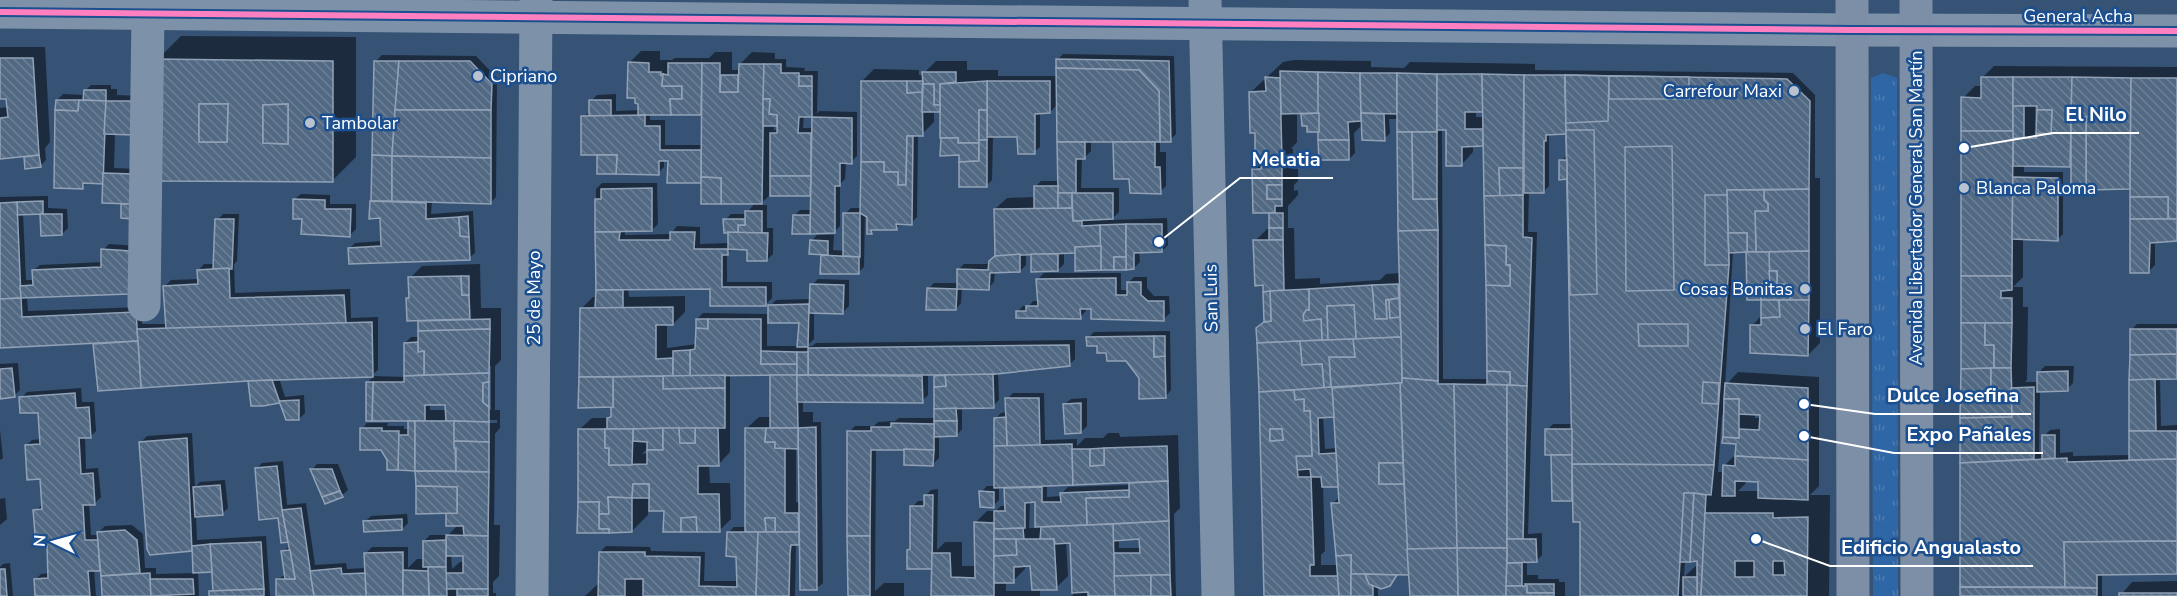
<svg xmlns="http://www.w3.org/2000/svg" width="2177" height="596" viewBox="0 0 2177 596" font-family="'Nunito Sans',sans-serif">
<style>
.grass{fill:url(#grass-tufts)}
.shadow{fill:#0007;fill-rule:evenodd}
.building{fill:url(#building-back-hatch);stroke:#92a2b6;stroke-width:1.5;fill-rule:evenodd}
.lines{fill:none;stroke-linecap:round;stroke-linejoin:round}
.minor{stroke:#7d92a8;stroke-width:33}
.major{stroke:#7d8ea7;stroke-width:33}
.cycleway-casing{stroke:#1b4f8f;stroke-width:10}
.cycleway{stroke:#ff80c0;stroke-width:6}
.poi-dot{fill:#b9c2ce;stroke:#1b4f8f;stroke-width:2}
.labels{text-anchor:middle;stroke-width:5;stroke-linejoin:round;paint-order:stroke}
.street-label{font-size:18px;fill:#fff;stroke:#1b4f8f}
.poi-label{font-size:18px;fill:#fff;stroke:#1b4f8f;text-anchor:start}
.leader{fill:none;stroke:#fff;stroke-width:2}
.callout-dot{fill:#fff;stroke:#1b4f8f;stroke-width:2}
.callout-label{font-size:20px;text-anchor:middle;font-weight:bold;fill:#fff;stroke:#1b4f8f;stroke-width:5;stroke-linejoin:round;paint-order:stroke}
</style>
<defs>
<pattern id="grass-tufts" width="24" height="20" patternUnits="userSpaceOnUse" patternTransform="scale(1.5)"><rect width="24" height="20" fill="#2f66a5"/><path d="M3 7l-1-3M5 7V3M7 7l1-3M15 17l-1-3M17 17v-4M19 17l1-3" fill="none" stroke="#4e7db2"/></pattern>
<pattern id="building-back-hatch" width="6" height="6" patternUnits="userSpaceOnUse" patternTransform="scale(1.5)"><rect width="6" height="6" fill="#526984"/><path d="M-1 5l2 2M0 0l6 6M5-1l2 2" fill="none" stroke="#6c8096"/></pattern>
</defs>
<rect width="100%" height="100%" fill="#365274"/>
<polygon class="grass" points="1883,73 1897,78 1898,596 1873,596 1871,78"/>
<g class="shadow">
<polygon points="181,36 356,37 356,157 332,181 157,60"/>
<polygon points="0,47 45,47 50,142 45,148 46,160 40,166 26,167 26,155 0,157 0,108 8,107 8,97 0,98"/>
<path d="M641,51H660V60H672L675,58H709L715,52H732V70H740V64L752,52L775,53V59H786V67L805,68L804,71H818L817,114L819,111L857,112V156L851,162H846L845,179L840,184V226L834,232H794V216L800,210H812V195H770L759,205H767V228H773V254L767,260L748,249L733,248L727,254V282H772V298L766,304L711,288H628L629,297L685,296V312L673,324L667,323V348L697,344V319L703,313L767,314V346H799L800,321L770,306L776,300L811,299L812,285L818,279L849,280V306L843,312H814V339L807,346H812L816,343L1075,340V359L1069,365L998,372L999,400L993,406L962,407V429L957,435H939V458L933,464L905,448H876L875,591L884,583H904V596H850L849,432L855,426H874L878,422L895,421L899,418H935L936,374H928V395L922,401L803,400V412H813V422H821L823,583L817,588L800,544L796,543L795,596H585L600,582V552L606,546L650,547L651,551L705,552L704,581H738V555L728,533L734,527H746L747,428L759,417H772V373L730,374V452L719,464H709L710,483H730L731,519L719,531L665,510H648V515L632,531L580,429L592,418H610L612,415L613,406L580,378L582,376L581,309L593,297H597L596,189L602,183H657L658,224L652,230H625V235L671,234L677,226L700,227V244L729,243V231L725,220L731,214H746L755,203L703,181L669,160H664V167L658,173L599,154L583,117L591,111V101L597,95L616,94V111L640,110L629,63ZM703,111V145H665V120H650V114H700ZM813,113V128H803L804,115H811ZM774,125H780L774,131ZM799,445L800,502H796V448ZM649,447V453L642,454Z"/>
<polygon points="1063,54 1174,56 1176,134 1170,140 1160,140 1160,152 1166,152 1166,186 1160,192 1131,177 1115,140 1091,140 1091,151 1085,157 1082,157 1081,188 1119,188 1119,212 1111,220 1167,218 1168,245 1162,251 1139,251 1140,262 1134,268 1076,250 1064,252 1064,264 1058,270 1032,253 1026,253 1026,265 1020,271 995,271 994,282 988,288 962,287 961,303 956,309 928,289 934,283 958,283 958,270 964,264 990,264 996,256 995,209 1007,198 1035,197 1035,187 1041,181 1059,181 1058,104 1050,112 1040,112 1040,147 1034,152 1019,135 993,136 992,180 986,186 960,153 942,109 934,111 934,122 922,134 918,134 917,217 911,223 901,223 896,228 875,229 871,233 869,217 865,214 864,267 858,273 821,272 822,253 811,241 817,235 834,235 833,250 845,251 845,214 851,208 862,208 862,81 874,69 919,70 919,75 924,75 924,73 936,61 967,61 967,70 998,70 998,76 1057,76 1057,60"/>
<polygon points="382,55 476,56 497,78 496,197 490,203 432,201 431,214 473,211 475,253 469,258 349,249 355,243 382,241 382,217 371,217 376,61"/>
<path d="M1294,60L1371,61V67L1404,68L1410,62L1535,64V70L1793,73L1815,95V178H1820V343L1808,355L1752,326L1762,315L1763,295L1748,251H1733L1725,386L1738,372L1819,377V486L1810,495H1830L1829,596H1582L1581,521L1574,499H1553V454L1547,430L1553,424H1574L1569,178L1561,161L1567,155V133H1552L1549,136V186L1543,192L1529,191L1528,232H1537L1528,534L1542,533V555L1536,561H1527V575H1538V579H1559V582H1565V596H1411L1410,573H1399L1392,582L1378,586V596H1266L1258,329L1266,321L1265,283L1255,241L1267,229H1271V214L1253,170L1264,159L1257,132L1251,92L1283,62ZM1476,110L1484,111L1485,117H1476ZM1297,112H1305L1303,114L1349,159L1355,153L1354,133L1363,124L1384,139L1390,133L1389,119H1397L1399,117L1401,273L1386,274L1380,280L1320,284V278L1295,279L1294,228H1288V206L1298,195V190L1294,191V185L1298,181V169H1293V149H1291L1297,142ZM1447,128L1462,164L1473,152V145H1485L1489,379H1443L1442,129ZM1755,413H1761V418H1755ZM1722,415H1725L1737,443L1736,454L1724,466V472H1718ZM1323,416H1335L1337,448L1325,449ZM1746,480H1760L1759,491H1738L1746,483ZM1340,485V497L1333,503L1338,565H1321V555L1325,551L1323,486ZM1685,560H1699V563L1684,577Z"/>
<path d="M1994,66L2177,67V239L2155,241V265L2149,271L2132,188H2085L2072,163L2070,165H2024V172H2063V234L2057,240L2023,238V277L2013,287H2023V307H2028L2027,380L2025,382H2039V372L2045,366H2074L2073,383L2067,389L2040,391L2039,454H2044V436L2050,430L2060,429V453L2073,452V456L2131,455V330L2137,324H2177V377H2160L2161,426L2177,425V572L2102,574V596H1962L1963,98L1975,86H1983V77ZM2035,100L2038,110V126H2035Z"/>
<polygon points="91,85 111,85 111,89 117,89 117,95 141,96 115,133 114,168 138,169 137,212 122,217 123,202 105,180 87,182 82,187 57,100 63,94 85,95 85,91"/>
<polygon points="301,194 330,195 330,204 356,204 356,229 350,235 304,218 295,199"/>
<polygon points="48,196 48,208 67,209 68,228 62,234 41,212 23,213 26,280 34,280 34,270 40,265 103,262 103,250 109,244 137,246 135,287 27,297 28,311 142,307 142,324 167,324 165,286 171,280 199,279 199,270 204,264 215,264 217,220 223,214 239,214 237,261 234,264 235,293 350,289 351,318 378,317 378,370 372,375 279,378 285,397 304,395 305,413 299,419 287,418 280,400 279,401 250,379 99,390 94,342 0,347 0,197"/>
<path d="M480,264L481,308H501V360L495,366V410H500V428L495,434L494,525H500L499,576L493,582V593H496V596H278L277,580L286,574L283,552L289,546V540L282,541L279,516L256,469L262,463L283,461L287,505L306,503L315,565L346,563L347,569L366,568V553L372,547H408V568L417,559H424V541L430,535H448L459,524L447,512L417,513V469L389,459L381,448L362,429L367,423H388L387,426H404V429H410V419L368,382L374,376L405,377V343L411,337H419V319L407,299L410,296V278L422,266ZM488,366H491V410H488ZM430,404H447V410H430ZM426,420H497V423H426ZM451,554H465V562H460L452,569Z"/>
<polygon points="1044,273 1121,273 1121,290 1128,290 1128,283 1134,277 1147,277 1147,288 1154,296 1169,296 1170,313 1164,319 1092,308 1086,308 1086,311 1080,317 1017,312 1023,306 1029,306 1033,301 1039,301 1038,279"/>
<polygon points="1170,331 1171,390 1166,396 1140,377 1126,360 1088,338 1094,332"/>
<polygon points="18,363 20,390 14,396 0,397 0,364"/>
<polygon points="81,388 82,402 94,402 96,431 90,437 85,437 86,469 98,468 101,497 95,503 89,503 91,535 99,535 99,532 105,526 132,525 143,534 145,568 156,568 156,574 194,573 193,550 151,553 141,442 147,436 192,433 195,487 200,482 225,480 228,508 222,514 196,516 197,540 266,536 270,596 211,596 211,592 214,589 213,571 198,571 199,596 103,596 101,570 94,570 96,596 36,596 35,580 41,574 50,573 49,544 35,511 43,504 41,478 26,446 32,440 41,439 39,411 21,398 27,392"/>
<path d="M1013,393H1044L1045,440L1077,439V446L1085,438H1103L1108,433H1119L1120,437L1178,435L1180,508L1174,514L1176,596H1073L1072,542H1066L1068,576L1056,588L1032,565H1025V569L1013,581H1006V591H1040V596H933V566L908,550L912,547V507L918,501H926L925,496L931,490L938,489L937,550L945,542H962V566H976L975,523L987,511H996L1001,506H1007L1006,486L999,487V500L993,506L981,492L987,486H995V419L1001,413L1007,412V399ZM1130,481V485L1068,487L1062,493V496L1047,497V485ZM1030,501H1037V528H1029ZM1141,538V548H1119V539Z"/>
<polygon points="1087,398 1087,426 1081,432 1065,404 1071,399"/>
<polygon points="0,430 3,458 0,460"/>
<polygon points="317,464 338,464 348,490 342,495 312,470"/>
<polygon points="5,498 7,519 0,525 0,499"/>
<polygon points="407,514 408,523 402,529 365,522 371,516"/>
<polygon points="10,563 13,596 0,596 0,567 3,564"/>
<polygon points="2177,581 2177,596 2120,596 2132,582"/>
</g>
<g class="building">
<polygon points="0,58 33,58 39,155 0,159 0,118 8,117 6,99 0,99"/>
<path d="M155,59L333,61V182L154,181ZM199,104H228L227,142H199ZM288,104V144L263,143V105Z"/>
<polygon points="1056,59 1169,61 1171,142 1160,142 1159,91 1139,70 1056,68"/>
<polygon points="374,61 399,61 392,156 372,155"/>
<polygon points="399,61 470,61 492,84 491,110 395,110"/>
<polygon points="628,62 649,63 649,72 661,72 661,75 663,74 662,86 682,86 682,99 670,99 671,115 638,115 638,104 635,103 635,98 627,98"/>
<polygon points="668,63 702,63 701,115 671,115 670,99 682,99 682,86 662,86 663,74 668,75"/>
<polygon points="702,63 720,63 720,92 738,92 739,64 764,64 762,204 721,204 721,178 701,177"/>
<polygon points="764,64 781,64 781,73 799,73 799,86 812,86 812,117 799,117 798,133 811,133 811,176 770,176 770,133 777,133 777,115 769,114 770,99 763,99"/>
<polygon points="1056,68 1139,70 1159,91 1160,142 1057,142"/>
<polygon points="1280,71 1318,72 1319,113 1281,114"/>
<polygon points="922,72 956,72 956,82 940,84 940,105 934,105 934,84 923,84"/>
<polygon points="1318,72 1360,73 1361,121 1348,122 1349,140 1318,140"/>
<polygon points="1360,73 1397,73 1397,114 1361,113"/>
<polygon points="1397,73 1437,74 1437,132 1397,132"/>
<polygon points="1437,74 1482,74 1483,112 1465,112 1465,129 1483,129 1483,146 1462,147 1462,166 1446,166 1446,130 1437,130"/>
<polygon points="1482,74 1524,75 1523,168 1499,168 1500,196 1484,196"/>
<polygon points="721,75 738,75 738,92 720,92"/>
<polygon points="1524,75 1565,75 1566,134 1546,135 1546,141 1544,141 1544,193 1524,193"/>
<polygon points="1565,75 1787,79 1810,101 1809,189 1727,190 1729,265 1714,465 1572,464"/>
<polygon points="1565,75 1609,76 1608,121 1566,123"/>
<rect x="799" y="76" width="13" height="10"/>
<polygon points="1609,76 1689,77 1689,99 1609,99"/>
<polygon points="1265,77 1280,78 1282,160 1255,160 1255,133 1250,133 1249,92 1266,91"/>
<polygon points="1981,77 2013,77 2013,131 1961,131 1961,97 1981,98"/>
<polygon points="2013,77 2072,77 2070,167 2013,166 2013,138 2036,138 2036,133 2051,134 2052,110 2037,110 2037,106 2013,106"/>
<polygon points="2072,77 2131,78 2130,189 2086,190 2086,117 2071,117"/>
<polygon points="2131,78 2177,78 2177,219 2168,219 2168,197 2130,197"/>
<polygon points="861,81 907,81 907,93 922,92 923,136 907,136 906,185 898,185 898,172 884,172 884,162 861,162"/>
<polygon points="907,81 923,81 922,92 907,93"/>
<polygon points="987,81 1050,81 1050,113 1035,114 1035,154 1018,154 1017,137 987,137"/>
<polygon points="987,81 987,110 979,110 979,143 958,143 958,138 940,138 940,84"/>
<polygon points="923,84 934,84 934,105 940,105 940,112 922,112"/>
<polygon points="84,90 106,90 106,101 83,100"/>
<polygon points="763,99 770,99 769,114 777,115 777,126 763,126"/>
<polygon points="56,100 79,100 78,111 55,110"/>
<polygon points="79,100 106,101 103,184 83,183 83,189 54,188 55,110 78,111"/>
<rect x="589" y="100" width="22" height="16"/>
<polygon points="106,101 135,101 134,135 104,134"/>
<polygon points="199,104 228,104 227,142 199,142"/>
<polygon points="288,104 288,144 263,143 263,105"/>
<rect x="2013" y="106" width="11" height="32"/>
<polygon points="395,110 491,110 491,158 392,156"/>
<rect x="979" y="110" width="8" height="30"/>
<polygon points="2037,110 2052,110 2051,134 2036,133"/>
<polygon points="1319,113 1319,132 1307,132 1307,126 1302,126 1301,114"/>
<polygon points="1361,113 1384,114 1385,141 1362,140"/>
<polygon points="645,115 645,126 660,126 660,150 701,150 701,183 667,183 668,161 659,161 659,175 616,174 617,155 581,155 581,116"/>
<polygon points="812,117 852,118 852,164 840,163 840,186 835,186 835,233 810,234"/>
<polygon points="2071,117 2086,117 2086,190 2071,189"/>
<polygon points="1566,130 1594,130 1597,294 1570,295"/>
<polygon points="1961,131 2013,131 2012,276 1961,276"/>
<polygon points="1397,132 1412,132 1413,199 1437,199 1438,230 1398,231"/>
<polygon points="1412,132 1437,132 1437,199 1413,199"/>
<polygon points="907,136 913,136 912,225 896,224 897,230 871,230 872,234 867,234 867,217 860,213 861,162 884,162 884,172 898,172 898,185 906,185"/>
<polygon points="941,138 958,138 958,143 979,143 979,161 959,162 959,155 940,156"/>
<polygon points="979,140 987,140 987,187 959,187 959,162 979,161"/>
<polygon points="1318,140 1349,140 1349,160 1319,160"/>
<polygon points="1057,142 1085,142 1085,159 1076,159 1076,193 1058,193"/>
<polygon points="1113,142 1155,142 1155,167 1160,167 1161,194 1130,193 1129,179 1114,179"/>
<polygon points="1672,146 1674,290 1626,291 1625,147"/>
<polygon points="39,155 41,167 25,169 24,157"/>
<polygon points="372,155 392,156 392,201 371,201"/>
<polygon points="597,155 617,155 616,174 597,174"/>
<polygon points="392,156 491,158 491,204 392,201"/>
<polygon points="1282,160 1282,185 1267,185 1267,199 1282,199 1282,206 1275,206 1275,213 1253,213 1252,169 1261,169 1262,161"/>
<polygon points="1559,160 1567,160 1567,179 1559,180"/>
<polygon points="1499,168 1523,168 1523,195 1500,196"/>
<polygon points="103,173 133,174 132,204 102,203"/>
<polygon points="770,176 811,176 810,196 770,196"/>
<polygon points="701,177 721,178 721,204 701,204"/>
<polygon points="2013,177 2058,178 2058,241 2012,239"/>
<rect x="1267" y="185" width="15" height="14"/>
<rect x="1034" y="186" width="24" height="23"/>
<polygon points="652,188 652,231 595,232 595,199 601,199 601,189"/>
<polygon points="1809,189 1809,251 1756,252 1755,211 1768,211 1768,204 1764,200 1764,190"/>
<polygon points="1727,190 1764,190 1764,200 1768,204 1768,211 1755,211 1756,252 1747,252 1747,233 1728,233"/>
<polygon points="1058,193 1072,193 1072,208 1058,209"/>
<polygon points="1072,193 1113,193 1113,219 1073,221"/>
<polygon points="1523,195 1523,237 1532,238 1527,386 1510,385 1510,372 1487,371 1486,285 1510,286 1510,265 1506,265 1506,246 1485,245 1484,196"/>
<polygon points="1705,195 1727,195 1729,265 1705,265"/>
<rect x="2130" y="197" width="38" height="22"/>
<polygon points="293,199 325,200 325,209 351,209 350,237 301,234 302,219 293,219"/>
<polygon points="43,201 43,214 17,215 17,202"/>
<polygon points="370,201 426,203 426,219 459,217 460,236 469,237 470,260 349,264 348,248 381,246 380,218 369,219"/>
<polygon points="17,202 21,298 0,299 0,203"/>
<polygon points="121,204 132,204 131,219 121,218"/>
<polygon points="1072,208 1073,221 1082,221 1082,226 1100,225 1101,246 1075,247 1075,253 995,256 994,209"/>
<polygon points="745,211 762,211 762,233 738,233 738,225 745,225"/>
<polygon points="843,213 860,213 860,257 843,256"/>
<rect x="1269" y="213" width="14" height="15"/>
<polygon points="40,214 62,214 62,235 41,236"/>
<polygon points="793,215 810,215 810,234 792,234"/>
<polygon points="468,216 469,237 460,236 459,217"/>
<polygon points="215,219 234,219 232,269 213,269"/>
<polygon points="723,219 745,219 745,225 738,225 738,233 724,233"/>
<polygon points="2130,219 2177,219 2177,241 2150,243 2149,273 2130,273"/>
<polygon points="1126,224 1126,257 1114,257 1114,270 1101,270 1100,225"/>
<polygon points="1126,224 1162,224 1162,252 1134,253 1134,269 1126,270"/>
<rect x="1269" y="228" width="14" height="12"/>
<polygon points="1438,230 1438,381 1402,378 1398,231"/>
<polygon points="595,232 620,232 619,240 670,240 670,232 695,232 694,249 728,249 728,232 768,233 767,261 747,261 747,250 728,249 728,255 722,255 722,287 766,287 766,306 710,306 710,289 596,290"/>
<polygon points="1728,233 1747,233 1747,252 1729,253"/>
<polygon points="810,240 828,241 828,255 809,254"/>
<polygon points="1253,240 1283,240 1284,290 1263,292 1263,285 1255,286"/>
<polygon points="1485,245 1506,246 1506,265 1510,265 1510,286 1486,285"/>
<polygon points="1101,246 1101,270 1075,271 1075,247"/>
<polygon points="101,249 131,251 129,294 21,298 20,286 33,285 32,270 101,267"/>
<polygon points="1809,251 1809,300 1790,300 1791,285 1777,284 1777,271 1769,271 1769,252"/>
<polygon points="1746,252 1769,252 1770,284 1762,284 1761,300 1747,300"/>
<polygon points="1020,254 1020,272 990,273 989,290 957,289 957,269 988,270 989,261 995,256"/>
<polygon points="1031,254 1058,254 1058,271 1031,272"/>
<polygon points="821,255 859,257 859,274 820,274"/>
<rect x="1114" y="257" width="12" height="13"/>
<polygon points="229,268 230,298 344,295 346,323 166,329 163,286 198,284 197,270"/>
<polygon points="1769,271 1777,271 1777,284 1791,285 1790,300 1761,300 1762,284 1770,284"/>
<polygon points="461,276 462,295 469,295 470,319 407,321 406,298 409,298 408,277"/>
<polygon points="461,276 469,276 469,295 462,295"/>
<polygon points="1961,276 2012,276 2012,290 2001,291 2001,298 2012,298 2012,323 1961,323"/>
<polygon points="1116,278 1116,295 1127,295 1127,282 1141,282 1141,295 1148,301 1164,301 1164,321 1091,319 1091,309 1080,309 1081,319 1016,318 1016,311 1026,311 1026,306 1038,306 1036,279"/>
<polygon points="810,284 844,285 843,314 809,313"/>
<polygon points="1398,284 1399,298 1386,300 1387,319 1375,319 1372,285"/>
<polygon points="1372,285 1375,319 1387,319 1386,300 1389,300 1390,318 1400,317 1401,337 1356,339 1354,305 1327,306 1328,340 1322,340 1321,319 1304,321 1303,315 1306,310 1309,310 1309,289"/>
<polygon points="927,288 957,289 956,310 926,310"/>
<polygon points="1309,289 1309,310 1306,310 1303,315 1304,321 1321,319 1322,340 1257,343 1256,328 1264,322 1271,321 1270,291"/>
<polygon points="596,290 623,290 623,308 595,308"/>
<polygon points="1270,291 1271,321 1264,322 1263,292"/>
<polygon points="21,298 22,317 136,312 138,341 0,348 0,299"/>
<polygon points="1399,298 1400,317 1390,318 1389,300"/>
<polygon points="1761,300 1779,300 1780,317 1761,318"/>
<polygon points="1779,300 1809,300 1808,356 1750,353 1750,325 1761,325 1761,318 1780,317"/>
<polygon points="809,304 808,347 797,347 799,323 768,323 768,305"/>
<polygon points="1354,305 1356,339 1328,340 1327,306"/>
<polygon points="673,307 673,325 656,325 656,359 673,358 673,376 579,377 580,308"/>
<polygon points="490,319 490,329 418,331 418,321"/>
<polygon points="696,319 708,319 708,329 696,328"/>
<polygon points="708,319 761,319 761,364 797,364 797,375 690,376 690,350 695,349 696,328 708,329"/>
<polygon points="372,322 373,377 248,381 141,388 137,329"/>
<polygon points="1961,323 1985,323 1985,345 1994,345 1994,368 1961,369"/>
<polygon points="1985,323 2012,323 2011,368 1994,368 1994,345 1985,345"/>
<polygon points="1638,324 1688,324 1688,346 1639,346"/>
<polygon points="490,329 489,373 424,375 424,351 418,352 418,331"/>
<polygon points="2130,329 2177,329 2177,354 2130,355"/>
<polygon points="1154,336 1154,357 1165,356 1166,398 1139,399 1139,378 1126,361 1107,361 1106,353 1097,353 1097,346 1087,346 1086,337"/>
<polygon points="1154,336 1165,336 1165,356 1154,357"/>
<polygon points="1401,337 1402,383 1331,387 1329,357 1355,357 1353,339"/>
<polygon points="1353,339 1355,357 1329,357 1331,387 1324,388 1322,364 1302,365 1300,341"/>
<polygon points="138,341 141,388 98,391 93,344"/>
<polygon points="1300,341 1302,365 1322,364 1324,388 1259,392 1257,343"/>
<polygon points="418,342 418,352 424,351 424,375 404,376 404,343"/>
<polygon points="1069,345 1070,366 1061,367 987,375 808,375 808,348"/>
<polygon points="690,350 690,376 673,376 673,351"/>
<polygon points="761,351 797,352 797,364 761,364"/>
<rect x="797" y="352" width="11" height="23"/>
<polygon points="2177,354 2177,379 2129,380 2130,355"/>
<polygon points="12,368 15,397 0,399 0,369"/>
<polygon points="1991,368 1991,398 2012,398 2012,417 1960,418 1961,369"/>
<polygon points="1991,368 2011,368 2012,398 1991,398"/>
<polygon points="1487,371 1510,372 1510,385 1487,384"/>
<polygon points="2068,371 2068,391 2037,392 2037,372"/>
<polygon points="489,373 489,382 483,383 483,402 489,407 489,422 446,421 445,405 425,405 425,421 372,421 373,382 404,382 404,376"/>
<polygon points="993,374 994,408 934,409 934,387 946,386 945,375"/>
<polygon points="725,375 725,388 663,389 663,376"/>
<polygon points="770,375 797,375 798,428 770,428"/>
<polygon points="797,375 922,376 923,403 797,402"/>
<polygon points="945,375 946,386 934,387 934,376"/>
<polygon points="663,376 663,389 725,388 725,428 607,429 607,418 611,417 611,408 613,407 613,377"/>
<polygon points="579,377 613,377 613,407 578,408"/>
<polygon points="1402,378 1438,381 1438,384 1454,384 1457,548 1407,549 1400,383 1402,383"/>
<polygon points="2155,379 2156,431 2129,431 2129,380"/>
<polygon points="272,380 280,403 263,406 251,406 248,381"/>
<polygon points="366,382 373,382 372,421 366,421"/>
<polygon points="489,382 489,407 483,402 483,383"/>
<polygon points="1703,382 1719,383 1718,404 1702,403"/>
<polygon points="1400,383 1403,463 1379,463 1379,484 1404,484 1409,575 1351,574 1351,555 1336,556 1331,503 1339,503 1332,388"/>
<polygon points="1725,383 1808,388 1808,460 1735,456 1736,444 1722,443 1723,437 1739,438 1739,429 1759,430 1760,415 1738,414 1739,399 1724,399"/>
<polygon points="1454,384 1507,385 1507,548 1457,548"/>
<polygon points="1507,385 1527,386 1523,539 1507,539"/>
<polygon points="1331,387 1332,388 1334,417 1318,418 1319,454 1336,453 1338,487 1322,487 1321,477 1311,477 1310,469 1297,470 1296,456 1312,456 1310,411 1304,411 1304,399 1295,400 1294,390"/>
<polygon points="2034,387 2034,459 1960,463 1960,418 2012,417 2011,388"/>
<path d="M1294,390L1295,400L1304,399V411H1310L1312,456H1296L1298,477H1311L1314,565H1310V576H1338L1339,596H1264L1259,392ZM1270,429H1282L1283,440L1270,441Z"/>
<polygon points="75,393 76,408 89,407 91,438 79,438 81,474 93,473 95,505 83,505 85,540 98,540 100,571 88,571 90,596 35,596 34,579 48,578 47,546 36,546 33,510 42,509 40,479 27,480 25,445 40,444 38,413 20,413 19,397"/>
<polygon points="1005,398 1039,398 1040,446 1007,446"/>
<polygon points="1724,399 1739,399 1739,438 1723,437"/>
<polygon points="299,400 299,420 286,420 279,401"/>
<polygon points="1081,403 1081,433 1065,434 1063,404"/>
<polygon points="956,408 957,421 934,421 934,409"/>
<polygon points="1006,417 1007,446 994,446 994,418"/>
<polygon points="408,421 415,421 415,471 398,470 398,435 408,435"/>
<polygon points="415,421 454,421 456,471 415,471"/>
<polygon points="454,421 489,422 489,442 454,441"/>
<polygon points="934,421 957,421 957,436 934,437"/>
<polygon points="891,423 934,424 934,450 871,450 870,536 847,536 847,431 871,431 871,427 891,427"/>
<polygon points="816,427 817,590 800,590 798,428"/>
<polygon points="360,428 382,428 382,431 399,431 398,470 387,470 387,460 381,450 360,450"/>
<polygon points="663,428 663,450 647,450 647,442 633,441 633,429"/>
<polygon points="663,428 679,428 680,443 695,443 695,428 718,428 719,466 698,466 698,494 719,494 720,532 697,532 696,517 681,518 681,532 663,532 664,511 649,511 649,484 633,484 632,498 608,497 609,514 599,514 599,502 578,502 578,429 605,429 605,448 609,448 609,465 647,464 647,450 663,450"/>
<polygon points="679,428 695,428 695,443 680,443"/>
<polygon points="745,428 766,428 765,442 775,442 775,448 785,448 785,513 798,513 799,532 775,532 775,518 765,518 766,532 745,532"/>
<polygon points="766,428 798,428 798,449 775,448 775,442 765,442"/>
<polygon points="605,429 633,429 632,465 609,465 609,448 605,448"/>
<polygon points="1270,429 1282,429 1283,440 1270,441"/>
<rect x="1545" y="429" width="27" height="26"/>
<polygon points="2129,431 2177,431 2177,459 2129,460"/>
<polygon points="2042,435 2055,435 2055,458 2042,459"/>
<polygon points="187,438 192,551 150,555 147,549 139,442"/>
<polygon points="454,441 489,442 489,472 456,471 456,448 454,448"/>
<polygon points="1072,444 1073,485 994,488 994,446"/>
<polygon points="1167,446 1168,481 1073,485 1072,449 1090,449 1090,466 1104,465 1104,448"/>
<polygon points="1104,448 1104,465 1090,466 1090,449"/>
<polygon points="904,449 934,450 933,466 904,465"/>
<polygon points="1551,455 1572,455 1572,501 1552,501"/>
<polygon points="1735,456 1808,460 1808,500 1758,498 1758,482 1735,481 1735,496 1722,496 1723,465 1735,466"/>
<polygon points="2067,458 2067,462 2177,459 2177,541 2064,542 2065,587 1960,587 1960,463"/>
<polygon points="1379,463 1403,463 1404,484 1379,484"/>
<polygon points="1572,464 1714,465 1711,495 1684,493 1678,596 1580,596 1580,522 1573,522"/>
<polygon points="277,466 282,510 288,542 281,543 278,518 259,520 255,468"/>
<polygon points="310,469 332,469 340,491 322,497"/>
<polygon points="415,471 489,472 488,536 464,535 463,526 446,526 446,513 457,513 457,487 416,486"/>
<polygon points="1168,481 1169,521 1087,525 1086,498 1129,497 1129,483"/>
<polygon points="633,484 649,484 649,498 632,498"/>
<polygon points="220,485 223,515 195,517 193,487"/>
<polygon points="416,486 457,487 457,513 416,514"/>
<polygon points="1042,487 1042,502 1061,502 1060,493 1129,490 1129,497 1086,498 1087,525 1035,527 1035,502 1025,503 1025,528 994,529 994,511 1005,511 1004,488"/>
<polygon points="340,491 343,497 325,504 322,497"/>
<polygon points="979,491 994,492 994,508 980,507"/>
<polygon points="1684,493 1694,493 1690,562 1680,562"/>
<polygon points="1694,493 1706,495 1701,596 1697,596 1697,561 1690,562"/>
<polygon points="924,495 933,495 932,569 907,569 907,550 910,549 910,506 924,506"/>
<polygon points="608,497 632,498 632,532 609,533 609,529 599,529 599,514 609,514"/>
<polygon points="578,502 599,502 599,529 609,529 609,533 577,533"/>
<polygon points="301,508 314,596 276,596 276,579 295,579 282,510"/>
<path d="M1705,513H1773V518L1808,517L1807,596H1701ZM1735,561H1754V577H1735ZM1773,561H1784L1785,575H1773Z"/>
<polygon points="696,517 697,532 681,532 681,518"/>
<polygon points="765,518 775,518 775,532 766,532"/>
<polygon points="402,519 402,530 364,532 363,521"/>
<polygon points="1169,521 1170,575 1114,576 1114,553 1140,553 1139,539 1113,541 1113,524"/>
<polygon points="974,522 994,523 994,596 931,596 932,553 950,553 951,577 975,578"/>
<polygon points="1113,524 1115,596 1088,596 1088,592 1072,593 1070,543 1055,544 1054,539 1040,540 1041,527"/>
<polygon points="1023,528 1024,540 994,539 994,529"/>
<polygon points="125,530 137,540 140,573 101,576 97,532"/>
<polygon points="727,532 758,532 756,596 643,596 643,579 625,579 625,596 598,596 599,552 645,552 645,556 700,557 699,586 737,587 736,557 726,556"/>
<polygon points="758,532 799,532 799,545 791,545 790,553 789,596 756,596"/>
<polygon points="446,535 488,536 488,589 446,589 446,573 463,573 463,556 446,556"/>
<polygon points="847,536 870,536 870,596 848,596"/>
<polygon points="994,539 1016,539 1017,555 994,556"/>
<polygon points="1016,539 1054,539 1057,590 1032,590 1030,566 1014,567 1014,583 994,583 994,556 1017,555"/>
<polygon points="1507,539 1536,539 1537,562 1507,563"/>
<polygon points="446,540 446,567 423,567 423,541"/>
<polygon points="2177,541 2177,574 2097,575 2097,588 2065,587 2064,542"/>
<polygon points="261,542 264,589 213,591 210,544"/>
<polygon points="210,544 212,572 193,573 192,546"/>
<polygon points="1457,548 1507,548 1506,596 1458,596"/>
<polygon points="1457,548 1458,596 1410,596 1407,549"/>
<polygon points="290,550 295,579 285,579 281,551"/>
<polygon points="403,552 403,596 366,596 364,553"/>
<polygon points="1351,555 1351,596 1339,596 1336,556"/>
<polygon points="1507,563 1522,563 1522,586 1506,586"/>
<polygon points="428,567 446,567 447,596 429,596"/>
<polygon points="341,568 342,574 365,573 366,596 314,596 310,571"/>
<polygon points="0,569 5,569 7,596 0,596"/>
<polygon points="403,570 428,571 429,596 403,596"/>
<polygon points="150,573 151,596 102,596 101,576"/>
<polygon points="1351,574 1365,574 1367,580 1373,587 1373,596 1351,596"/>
<polygon points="1365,574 1397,575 1390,586 1381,589 1369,584"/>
<polygon points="1151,575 1151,596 1115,596 1114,576"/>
<polygon points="1151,575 1170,575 1171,596 1151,596"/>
<rect x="1683" y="577" width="14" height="19"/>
<polygon points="150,579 193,579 194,594 151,596"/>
<polygon points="1525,584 1554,584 1554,593 1527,593"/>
<polygon points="1506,586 1527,586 1527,593 1554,593 1554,596 1506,596"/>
<polygon points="1960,587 2097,588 2097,596 1960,596"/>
<polygon points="264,589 264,596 209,596 209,591"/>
<rect x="457" y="589" width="31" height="7"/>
<rect x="2119" y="593" width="58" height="3"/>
</g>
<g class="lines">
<g class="minor">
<polyline points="1205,0 1218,596"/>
<polyline points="0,12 1852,30 2177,31"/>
<polyline points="144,305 148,13"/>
<polyline points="532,596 536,0"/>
</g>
<g class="major">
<polyline points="1852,0 1853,596"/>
<polyline points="1916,0 1917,596"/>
</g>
<g class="cycleway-casing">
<polyline id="cycleway" points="0,12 1852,30 2177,31"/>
</g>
<use href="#cycleway" class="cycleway"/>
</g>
<g class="poi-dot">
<circle cx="478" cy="76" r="6"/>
<circle cx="1794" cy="91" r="6"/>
<circle cx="310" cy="123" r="6"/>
<circle cx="1964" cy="188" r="6"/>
<circle cx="1805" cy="289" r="6"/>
<circle cx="1805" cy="329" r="6"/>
</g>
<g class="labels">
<g class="street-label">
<text x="2078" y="22">General Acha</text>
<text transform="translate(1916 208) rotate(-90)" y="6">Avenida Libertador General San Martín</text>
<text transform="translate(534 298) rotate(-90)" y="6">25 de Mayo</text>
<text transform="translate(1211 298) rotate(-91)" y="6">San Luis</text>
</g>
<g class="poi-label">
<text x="490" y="82">Cipriano</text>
<text x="1782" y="97" text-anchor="end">Carrefour Maxi</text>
<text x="322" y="129">Tambolar</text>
<text x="1976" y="194">Blanca Paloma</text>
<text x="1793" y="295" text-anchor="end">Cosas Bonitas</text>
<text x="1817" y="335">El Faro</text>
</g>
</g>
<path class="leader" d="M1964 148L2053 133H2139M1159 242L1240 178H1333M1804 404L1875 414H2031M1804 436L1894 453H2043M1756 539L1830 566H2033"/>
<g class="callout-dot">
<circle cx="1964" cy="148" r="6"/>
<circle cx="1159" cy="242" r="6"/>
<circle cx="1804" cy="404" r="6"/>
<circle cx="1804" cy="436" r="6"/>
<circle cx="1756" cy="539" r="6"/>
</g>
<g class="callout-label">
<text x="2096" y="121">El Nilo</text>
<text x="1286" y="166">Melatia</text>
<text x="1953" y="402">Dulce Josefina</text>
<text x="1969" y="441">Expo Pañales</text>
<text x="1931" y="554">Edificio Angualasto</text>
</g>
<g transform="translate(54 542) rotate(275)" stroke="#1b4f8f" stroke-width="4.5" paint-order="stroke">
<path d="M0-4.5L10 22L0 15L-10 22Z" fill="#ffffff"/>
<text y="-9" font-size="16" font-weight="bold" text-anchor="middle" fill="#ffffff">N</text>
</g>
</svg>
